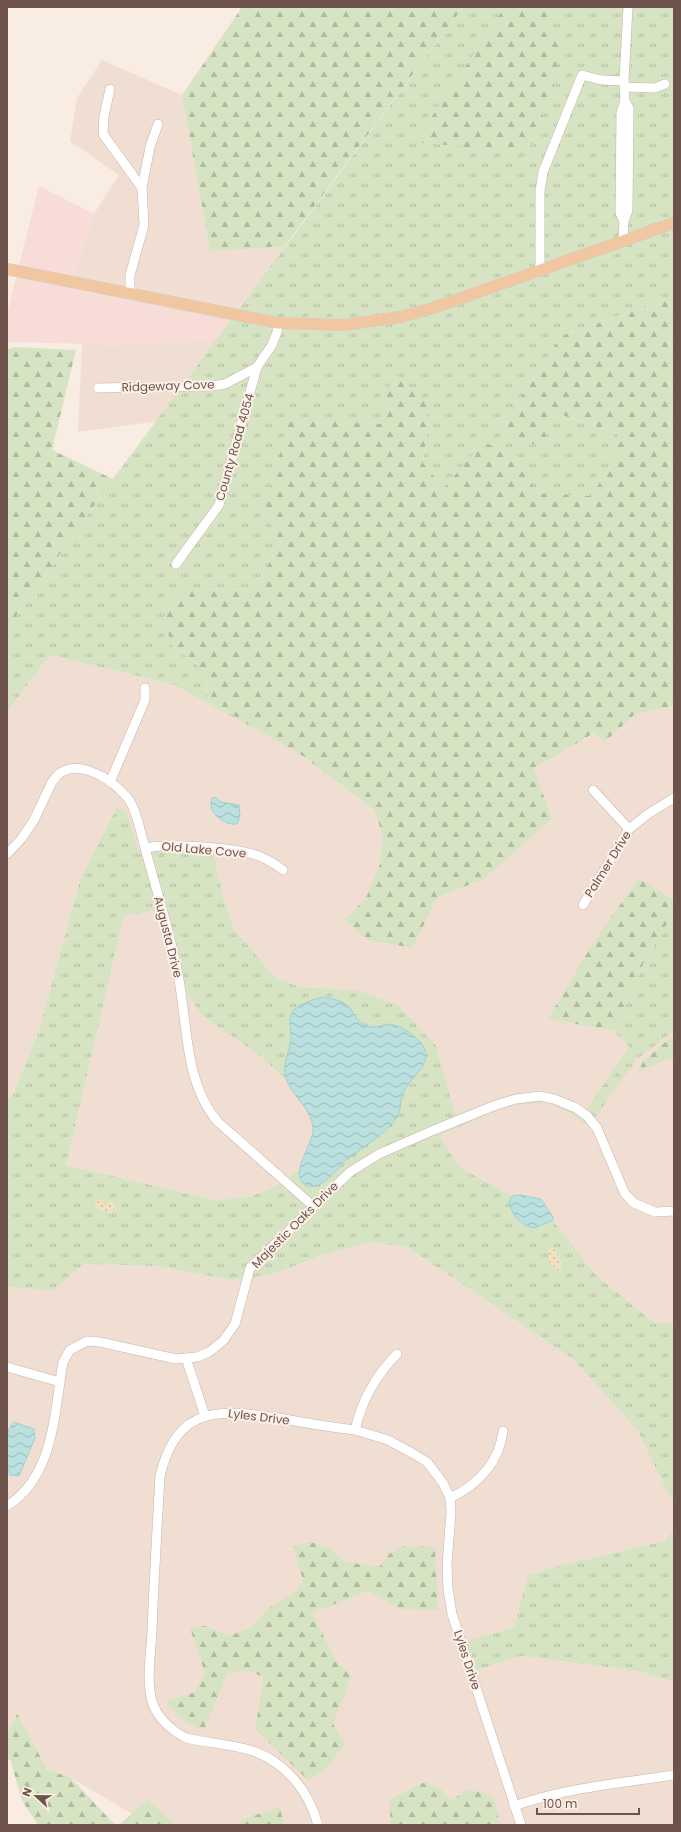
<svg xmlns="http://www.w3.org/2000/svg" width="681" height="1832" viewBox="0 0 681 1832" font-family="Poppins,sans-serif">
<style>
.residential{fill:#f0ded2}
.commercial{fill:#f8dcd8}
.grass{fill:url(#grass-tufts);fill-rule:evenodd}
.forest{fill:url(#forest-firs)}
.sand{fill:url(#sand-dots)}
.water{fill:url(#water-waves);stroke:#a2d0d0}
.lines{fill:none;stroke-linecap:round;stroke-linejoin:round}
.minor-casing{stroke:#c8b4ab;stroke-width:10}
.major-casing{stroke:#d4cbc9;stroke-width:12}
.minor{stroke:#fff;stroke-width:9}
.major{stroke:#f1c7a2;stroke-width:11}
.labels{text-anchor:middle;stroke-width:4;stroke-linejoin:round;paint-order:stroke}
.street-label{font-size:12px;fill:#6e534c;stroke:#fcf1e8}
</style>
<defs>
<pattern id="grass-tufts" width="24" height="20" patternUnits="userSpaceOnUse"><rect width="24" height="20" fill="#d6e4c3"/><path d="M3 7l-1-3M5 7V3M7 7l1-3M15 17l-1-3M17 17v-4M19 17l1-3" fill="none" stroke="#b2bba1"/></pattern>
<pattern id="forest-firs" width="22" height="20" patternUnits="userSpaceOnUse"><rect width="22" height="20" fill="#d6e4c3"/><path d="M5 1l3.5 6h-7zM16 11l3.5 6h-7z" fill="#b2bba1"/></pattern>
<pattern id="sand-dots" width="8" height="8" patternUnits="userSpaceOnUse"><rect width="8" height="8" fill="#f5e1c1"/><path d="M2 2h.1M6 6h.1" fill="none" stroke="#cbb99f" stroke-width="1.8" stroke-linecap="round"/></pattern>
<pattern id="water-waves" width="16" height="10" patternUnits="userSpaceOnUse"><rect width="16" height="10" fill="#bae0df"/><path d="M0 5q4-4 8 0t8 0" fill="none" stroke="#9bb8b7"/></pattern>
</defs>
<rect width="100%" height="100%" fill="#f9ede3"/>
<g class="residential">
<polygon points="674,7 674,296 218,413 78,432 82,344 133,345 234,338 238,325 70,288 94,214 119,175 70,141 77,98 102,60 182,95 210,251 340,244"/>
<polygon points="50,655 176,685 303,756 395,827 368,940 411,948 438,897 484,879 552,819 533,770 594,733 605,742 635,714 674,706 674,900 639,879 548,1019 614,1031 629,1047 637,1059 674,1031 674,1323 655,1323 637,1309 595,1274 553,1220 553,1217 547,1207 534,1197 520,1195 512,1196 459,1167 439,1135 355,990 299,987 275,977 234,929 223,895 156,851 138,849 127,812 80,880 40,1027 14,1092 7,1100 7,712"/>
<polygon points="167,907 187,993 201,1015 259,1055 286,1079 295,1096 306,1109 311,1121 313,1130 309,1144 299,1170 278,1185 250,1197 215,1200 66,1165 124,916"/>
<polygon points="370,1242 407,1247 573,1359 638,1431 667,1492 674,1503 674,1529 664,1541 558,1566 528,1575 514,1627 467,1641 477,1670 521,1656 637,1671 674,1682 674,1825 151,1825 71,1778 21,1759 7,1760 7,1287 52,1291 84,1264 156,1266 232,1280 270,1275 323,1255"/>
</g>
<polygon class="commercial" points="39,186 94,214 70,288 238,325 235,338 133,345 7,342 7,314"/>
<g class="grass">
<polygon points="463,7 674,7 674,296 561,336 527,389 495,428 556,413 618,434 612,463 591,496 444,489 423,463 428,428 385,415 381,424 264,511 281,543 255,587 233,590 195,589 170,643 206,672 207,700 303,756 175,685 50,655 7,712 7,629 113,479"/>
<path d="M117,808L127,812L138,849L213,855L223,895L234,929L275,977L299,987L355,990L398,1005L436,1046L455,1115L516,1093H553L586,1110L629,1047L614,1031L644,962L674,912V1031L636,1060L597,1115L586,1125L571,1113L548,1102L508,1106L439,1135L459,1167L512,1196L520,1195L541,1199L553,1217V1220L595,1274L637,1309L655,1323H674V1503L667,1492L638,1431L573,1359L407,1247L370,1242L323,1255L270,1275L232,1280L156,1266L84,1264L52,1291L7,1287V1100L14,1092L40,1027L80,880ZM167,908L187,993L201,1015L259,1055L286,1079L295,1096L306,1109L311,1121L313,1130L309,1144L299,1170L278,1185L250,1197L215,1200L66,1165L124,916Z"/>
<polygon points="674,1529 674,1682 637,1671 521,1656 477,1670 466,1641 514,1627 528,1575 558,1566 664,1541"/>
</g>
<g class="forest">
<polygon points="242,7 463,7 284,247 210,251 182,95"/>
<polygon points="505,7 546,7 553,34 563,46 554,84 528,153 415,142"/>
<polygon points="674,296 674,706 635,714 605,742 594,733 534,769 552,819 484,879 438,897 412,948 368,940 345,920 366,898 380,864 383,837 375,811 303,756 207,700 206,672 170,643 163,603 195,589 233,590 255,587 281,543 264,511 290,418 381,424 385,391 399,376 426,401 428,428 423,463 444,488 483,442 527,460 534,493 591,496 612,463 618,434 556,413 541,447 495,428 527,389 561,336"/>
<polygon points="14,347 76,350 52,450 113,479 7,629 7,349"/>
<polygon points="639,878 674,900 674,912 644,962 614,1031 548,1019 592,945"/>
<polygon points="674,1035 674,1061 668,1059 638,1072 644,1060"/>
<polygon points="311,1542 327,1547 346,1562 379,1567 390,1553 404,1546 435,1547 438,1610 401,1609 368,1591 312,1613 335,1659 351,1676 333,1724 345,1744 326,1769 308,1780 255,1729 264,1677 245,1670 227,1674 204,1730 186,1723 166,1702 195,1692 205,1673 190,1628 205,1626 229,1636 251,1628 268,1608 296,1591 303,1580 293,1546"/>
<polygon points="17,1714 47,1769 71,1778 115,1825 38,1825 22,1801 7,1748 7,1735"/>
<polygon points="425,1782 440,1788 450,1801 469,1789 494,1797 500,1825 391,1825 389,1800"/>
<polygon points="147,1800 176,1825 119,1825"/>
<polygon points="280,1807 284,1825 238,1825 243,1819"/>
</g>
<g class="sand">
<polygon points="96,1199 101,1200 105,1205 110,1201 113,1203 115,1207 111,1213 94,1207"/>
<polygon points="551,1248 557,1250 556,1255 561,1260 561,1269 557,1270 554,1265 549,1262 548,1250"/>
</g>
<g class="water">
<path d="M215,797L221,802L239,805L240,817L237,824C225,826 206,812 212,798Z"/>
<path d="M324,997C330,999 338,999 344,1003C354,1009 356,1023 367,1026C375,1029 383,1024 391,1025C399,1025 408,1031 415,1037C442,1060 411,1074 402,1095C400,1101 401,1107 399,1113C393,1129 359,1150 345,1161C336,1169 328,1183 315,1186C312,1187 307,1186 304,1184C290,1172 312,1146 313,1131C314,1111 294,1098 287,1081C281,1066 289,1054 291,1040C292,1030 286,1018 294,1010C301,1003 314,999 324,997Z"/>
<path d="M520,1195L541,1199L553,1217V1220L534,1228C520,1226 512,1214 509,1202L512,1196Z"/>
<path d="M14,1422L34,1429L35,1438L19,1476L10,1475C4,1461 3,1433 14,1422Z"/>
</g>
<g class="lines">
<g class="minor-casing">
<g id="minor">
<polyline points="625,87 655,88 665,84"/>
<polyline points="110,89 104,116 103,134 142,188"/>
<polyline points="624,221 620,213 621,113 625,101 624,81 628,7"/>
<polyline points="623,241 624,221 628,210 629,108 625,101"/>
<polyline points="540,270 540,191 543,172 582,75 601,80 624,81"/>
<polyline points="130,295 130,275 144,225 142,188 150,147 158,124"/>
<polyline points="98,388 212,386 225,384 257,367"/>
<polyline points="176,564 219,505 257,367 272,345 277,332 278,323"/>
<polyline points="110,782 145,700 145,688"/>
<polyline points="593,790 629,829"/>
<path d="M145,848C169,843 232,847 256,855C266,858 275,864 283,870"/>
<path d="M7,854L22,838L34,820L52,782C71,752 110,778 127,797C134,805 136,816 139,825C151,873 167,921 177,969C188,1020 183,1082 218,1122L313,1206"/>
<polyline points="583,905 629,829 648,814 674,798"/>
<polyline points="186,1358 205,1416"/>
<polyline points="7,1367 60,1382"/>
<path d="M355,1430C362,1400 375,1376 397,1354"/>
<path d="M450,1498C479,1484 499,1463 503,1431"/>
<path d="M7,1506C55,1475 54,1412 63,1362L70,1350L87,1341L100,1342L176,1359L197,1357L209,1352L223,1341L235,1324L250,1268L350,1172L379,1154L434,1130L496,1105L516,1099L540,1096L554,1099L576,1108L587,1116L597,1128L625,1194L634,1203L655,1212L674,1211"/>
<path d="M514,1806C566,1788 620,1783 674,1775"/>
<path d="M318,1825C309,1791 285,1761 250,1750C229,1744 207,1743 186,1738C171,1730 157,1718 152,1701C146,1680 151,1653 152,1631C154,1580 157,1528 160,1476C177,1405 219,1409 279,1418C305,1423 330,1427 355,1430L388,1440L412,1453L427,1462L443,1483L450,1498L451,1512L447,1565L448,1589L452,1614L521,1825"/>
</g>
</g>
<g class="major-casing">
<polyline id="major" points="7,269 278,323 344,325 400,317 433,308 674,223"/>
</g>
<use href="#minor" class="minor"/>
<use href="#major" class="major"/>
</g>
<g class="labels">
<g class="street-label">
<text transform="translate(168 386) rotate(-2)" y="4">Ridgeway Cove</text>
<text transform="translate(235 447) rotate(-74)" y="4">County Road 4054</text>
<text transform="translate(204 850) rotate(5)" y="4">Old Lake Cove</text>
<text transform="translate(608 864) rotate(-58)" y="4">Palmer Drive</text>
<text transform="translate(168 937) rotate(76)" y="4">Augusta Drive</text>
<text transform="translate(295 1225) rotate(-45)" y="4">Majestic Oaks Drive</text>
<text transform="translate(259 1417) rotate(7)" y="4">Lyles Drive</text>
<text transform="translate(467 1660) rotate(72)" y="4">Lyles Drive</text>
</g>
</g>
<rect width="681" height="1832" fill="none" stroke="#6e534c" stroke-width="16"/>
<g transform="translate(36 1796) rotate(292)" stroke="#fcf1e8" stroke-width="3" paint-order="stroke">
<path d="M0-3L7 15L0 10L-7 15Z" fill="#6e534c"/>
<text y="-6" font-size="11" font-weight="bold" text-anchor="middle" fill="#6e534c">N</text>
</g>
<path d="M537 1808v6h102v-6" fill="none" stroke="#6e534c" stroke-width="2"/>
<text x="543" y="1808" font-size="12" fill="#6e534c" stroke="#fcf1e8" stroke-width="3" paint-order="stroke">100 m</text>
</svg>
